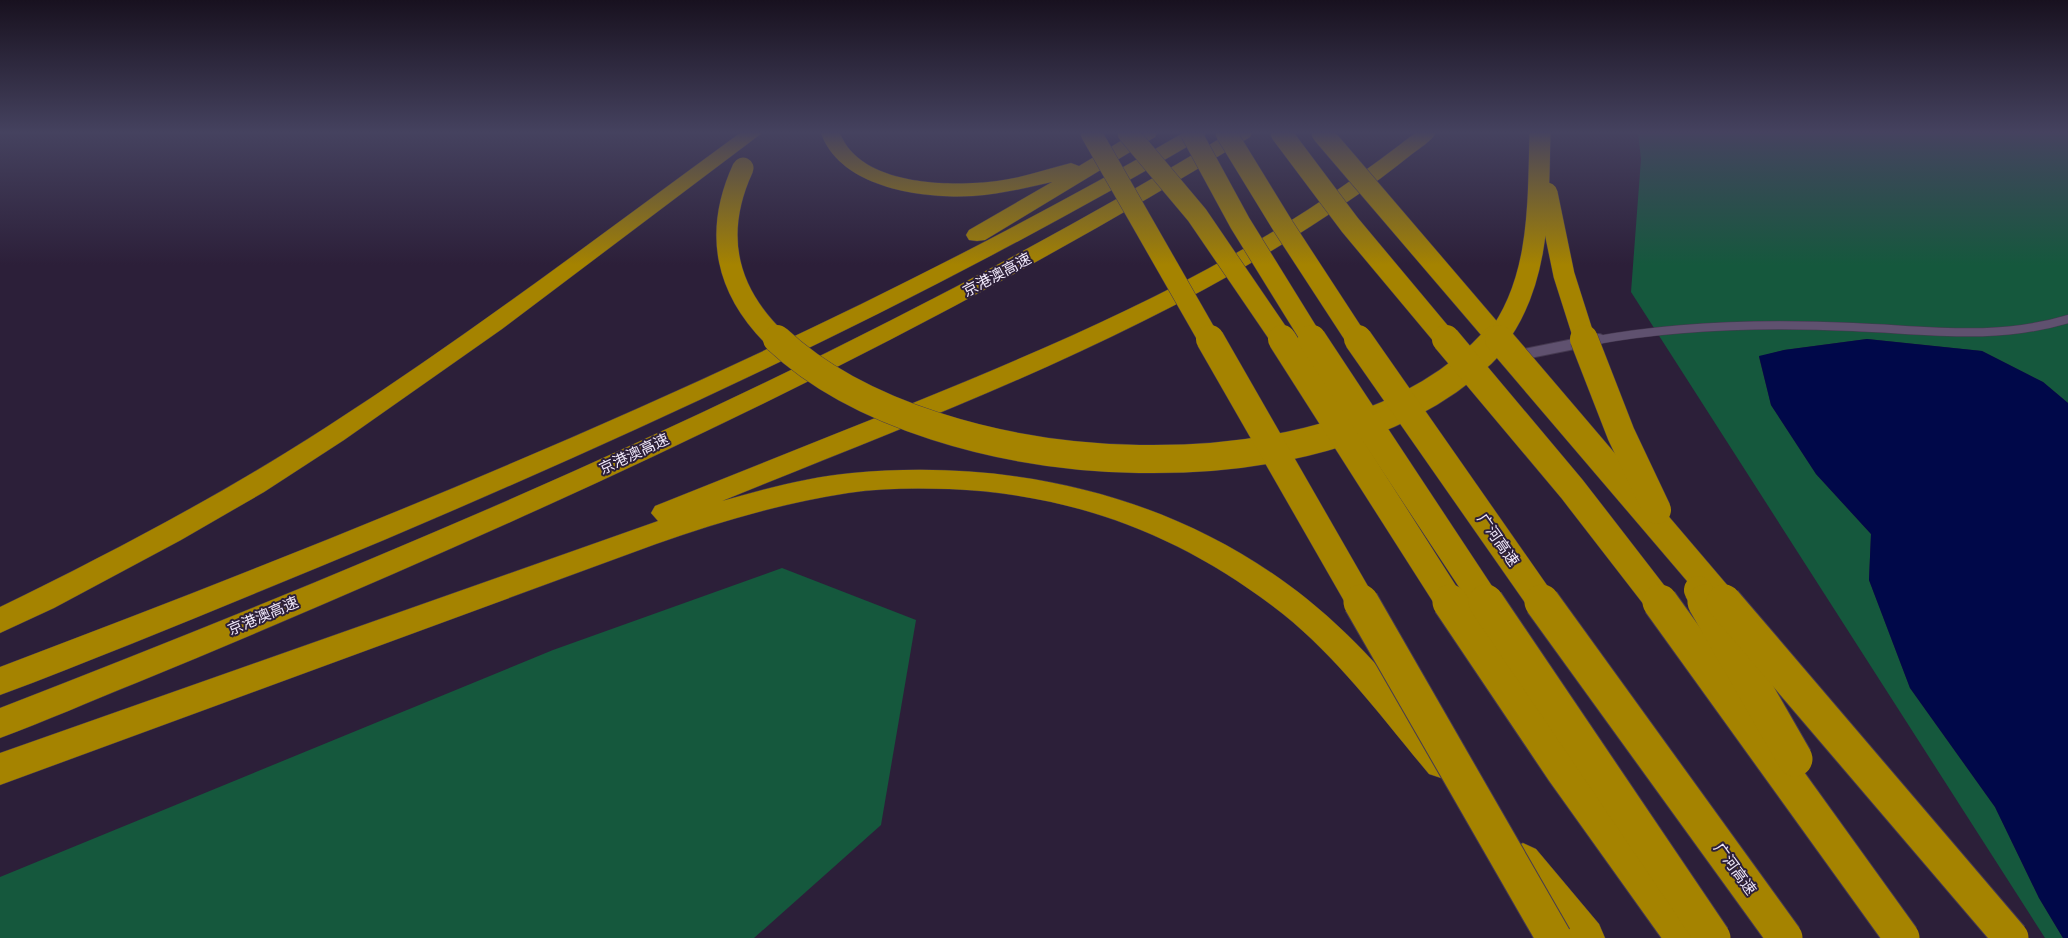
<svg xmlns="http://www.w3.org/2000/svg" width="2068" height="938" viewBox="0 0 2068 938" font-family="'Noto Sans','Noto Sans SC',sans-serif">
<style>
.green{fill:#15583d}
.water{fill:#000849}
.lines{fill:none;stroke-linecap:round;stroke-linejoin:round}
.lane-far1-casing{stroke:#453950;stroke-width:9}
.lane-casing{stroke:#453950;stroke-width:12}
.highway-casing{stroke:#453950;stroke-width:1}
.lane-far1{stroke:#5f516f;stroke-width:8}
.lane{stroke:#5f516f;stroke-width:10}
.highway{fill:#a58300;fill-rule:evenodd}
.highway-bridge-far2-casing{stroke:#453950;stroke-width:22;stroke-linecap:butt}
.highway-bridge-far1-casing{stroke:#453950;stroke-width:29;stroke-linecap:butt}
.highway-bridge-casing{stroke:#453950;stroke-width:37;stroke-linecap:butt}
.highway-bridge-far2{stroke:#a58300;stroke-width:21}
.highway-bridge-far1{stroke:#a58300;stroke-width:28}
.highway-bridge{stroke:#a58300;stroke-width:35}
.labels{text-anchor:middle;stroke-width:4;stroke-linejoin:round;paint-order:stroke}
.street-label{font-size:15px;fill:#efe7f9;stroke:#2c1f39}
</style>
<rect width="100%" height="100%" fill="#2c1f39"/>
<g class="green">
<polygon points="1638,133 2068,133 2068,403 2043,382 1982,351 1867,339 1784,350 1759,357 1771,405 1816,474 1871,534 1869,580 1910,688 1995,807 2039,898 2063,938 2045,938 1631,292 1641,159"/>
<polygon points="782,568 916,620 881,825 754,938 0,938 0,877 553,650"/>
</g>
<polygon class="water" points="1867,339 1982,351 2043,382 2068,403 2068,938 2063,938 2039,898 1995,807 1910,688 1869,580 1871,534 1816,474 1771,405 1759,356 1784,350"/>
<g class="lines">
<g class="lane-far1-casing">
<path id="lane-far1" d="M1592,341C1677,325 1767,323 1853,327C1928,330 1995,341 2068,319"/>
</g>
<g class="lane-casing">
<polyline id="lane" points="1520,355 1599,339"/>
</g>
<g class="highway-casing">
<g id="highway">
<path d="M740,133H762L502,329L344,440L264,492L181,540L54,608L0,633V607C111,553 221,495 325,428C468,336 603,233 740,133Z"/>
<path d="M821,133H840C860,186 950,187 997,181C1023,178 1046,169 1071,163L1079,166L1134,133H1157L1155,137L985,240L977,241L969,240L966,235L969,230L1052,182C1026,188 1000,194 973,196C923,199 840,188 821,133Z"/>
<path d="M1183,133H1206L1204,137C941,292 664,421 384,540C300,575 215,610 131,644C87,661 44,679 0,695V667C404,514 808,350 1183,133Z"/>
<path d="M1229,133H1252L1250,137C976,306 687,446 393,574C308,611 222,648 136,683C91,701 46,721 0,738V708C422,544 841,368 1229,133Z"/>
<path d="M1415,133H1436C1430,142 1420,148 1412,154C1392,170 1371,186 1350,200C1159,333 936,414 722,501C764,489 808,477 852,473C1015,458 1178,496 1307,599C1362,643 1407,699 1453,752L1458,763L1453,774L1441,778L1429,774C1383,719 1339,659 1283,614C1184,536 1075,494 949,489C916,488 881,488 848,493C782,503 719,522 656,544L0,785V753L658,521L651,513L655,506C741,472 827,437 913,403C1026,357 1139,309 1245,248C1305,214 1361,175 1415,133Z"/>
<polygon points="1523,843 1536,849 1599,924 1605,938 1560,938 1510,873 1504,861 1510,849"/>
</g>
</g>
<use href="#lane-far1" class="lane-far1"/>
<use href="#lane" class="lane"/>
<use href="#highway" class="highway"/>
<g class="highway-bridge-far2-casing">
<g id="highway-bridge-far2">
<polyline points="1091,133 1210,341"/>
<polyline points="1128,133 1197,215 1283,341"/>
<polyline points="1191,133 1240,223 1313,341"/>
<polyline points="1226,133 1283,226 1358,341"/>
<polyline points="1281,133 1350,225 1447,341"/>
<polyline points="1322,133 1500,341"/>
<path d="M743,168C713,233 725,291 778,341"/>
<polyline points="1547,193 1564,275 1585,341"/>
<path d="M1495,341C1541,282 1538,204 1540,133"/>
</g>
</g>
<g class="highway-bridge-far1-casing">
<g id="highway-bridge-far1">
<path d="M777,339C937,489 1343,509 1496,339"/>
<polyline points="1210,339 1362,604"/>
<polyline points="1282,339 1451,604"/>
<polyline points="1312,339 1487,604"/>
<polyline points="1358,339 1543,604"/>
<polyline points="1446,339 1572,489 1661,604"/>
<polyline points="1499,339 1725,604"/>
<polyline points="1584,339 1621,434 1657,510"/>
<polyline points="1698,590 1706,604"/>
</g>
</g>
<g class="highway-bridge-casing">
<g id="highway-bridge">
<polyline points="1361,602 1554,938"/>
<polyline points="1450,602 1563,770 1683,938"/>
<polyline points="1486,602 1713,938"/>
<polyline points="1542,602 1785,938"/>
<polyline points="1660,602 1902,938"/>
<polyline points="1705,602 1795,759"/>
<polyline points="1724,602 2011,938"/>
</g>
</g>
<use href="#highway-bridge-far2" class="highway-bridge-far2"/>
<use href="#highway-bridge-far1" class="highway-bridge-far1"/>
<use href="#highway-bridge" class="highway-bridge"/>
</g>
<linearGradient id="sky" x2="0" y2="1"><stop stop-color="#18111f"/><stop offset="0.5" stop-color="#45425f"/><stop offset="1" stop-color="#45425f" stop-opacity="0"/></linearGradient>
<rect width="2068" height="265" fill="url(#sky)"/>
<g class="labels">
<g class="street-label">
<text transform="translate(997 275) rotate(-28)" y="5">京港澳高速</text>
<text transform="translate(634 454) rotate(-25)" y="5">京港澳高速</text>
<text transform="translate(1498 540) rotate(55)" y="5">广河高速</text>
<text transform="translate(263 616) rotate(-23)" y="5">京港澳高速</text>
<text transform="translate(1735 869) rotate(54)" y="5">广河高速</text>
</g>
</g>
</svg>
